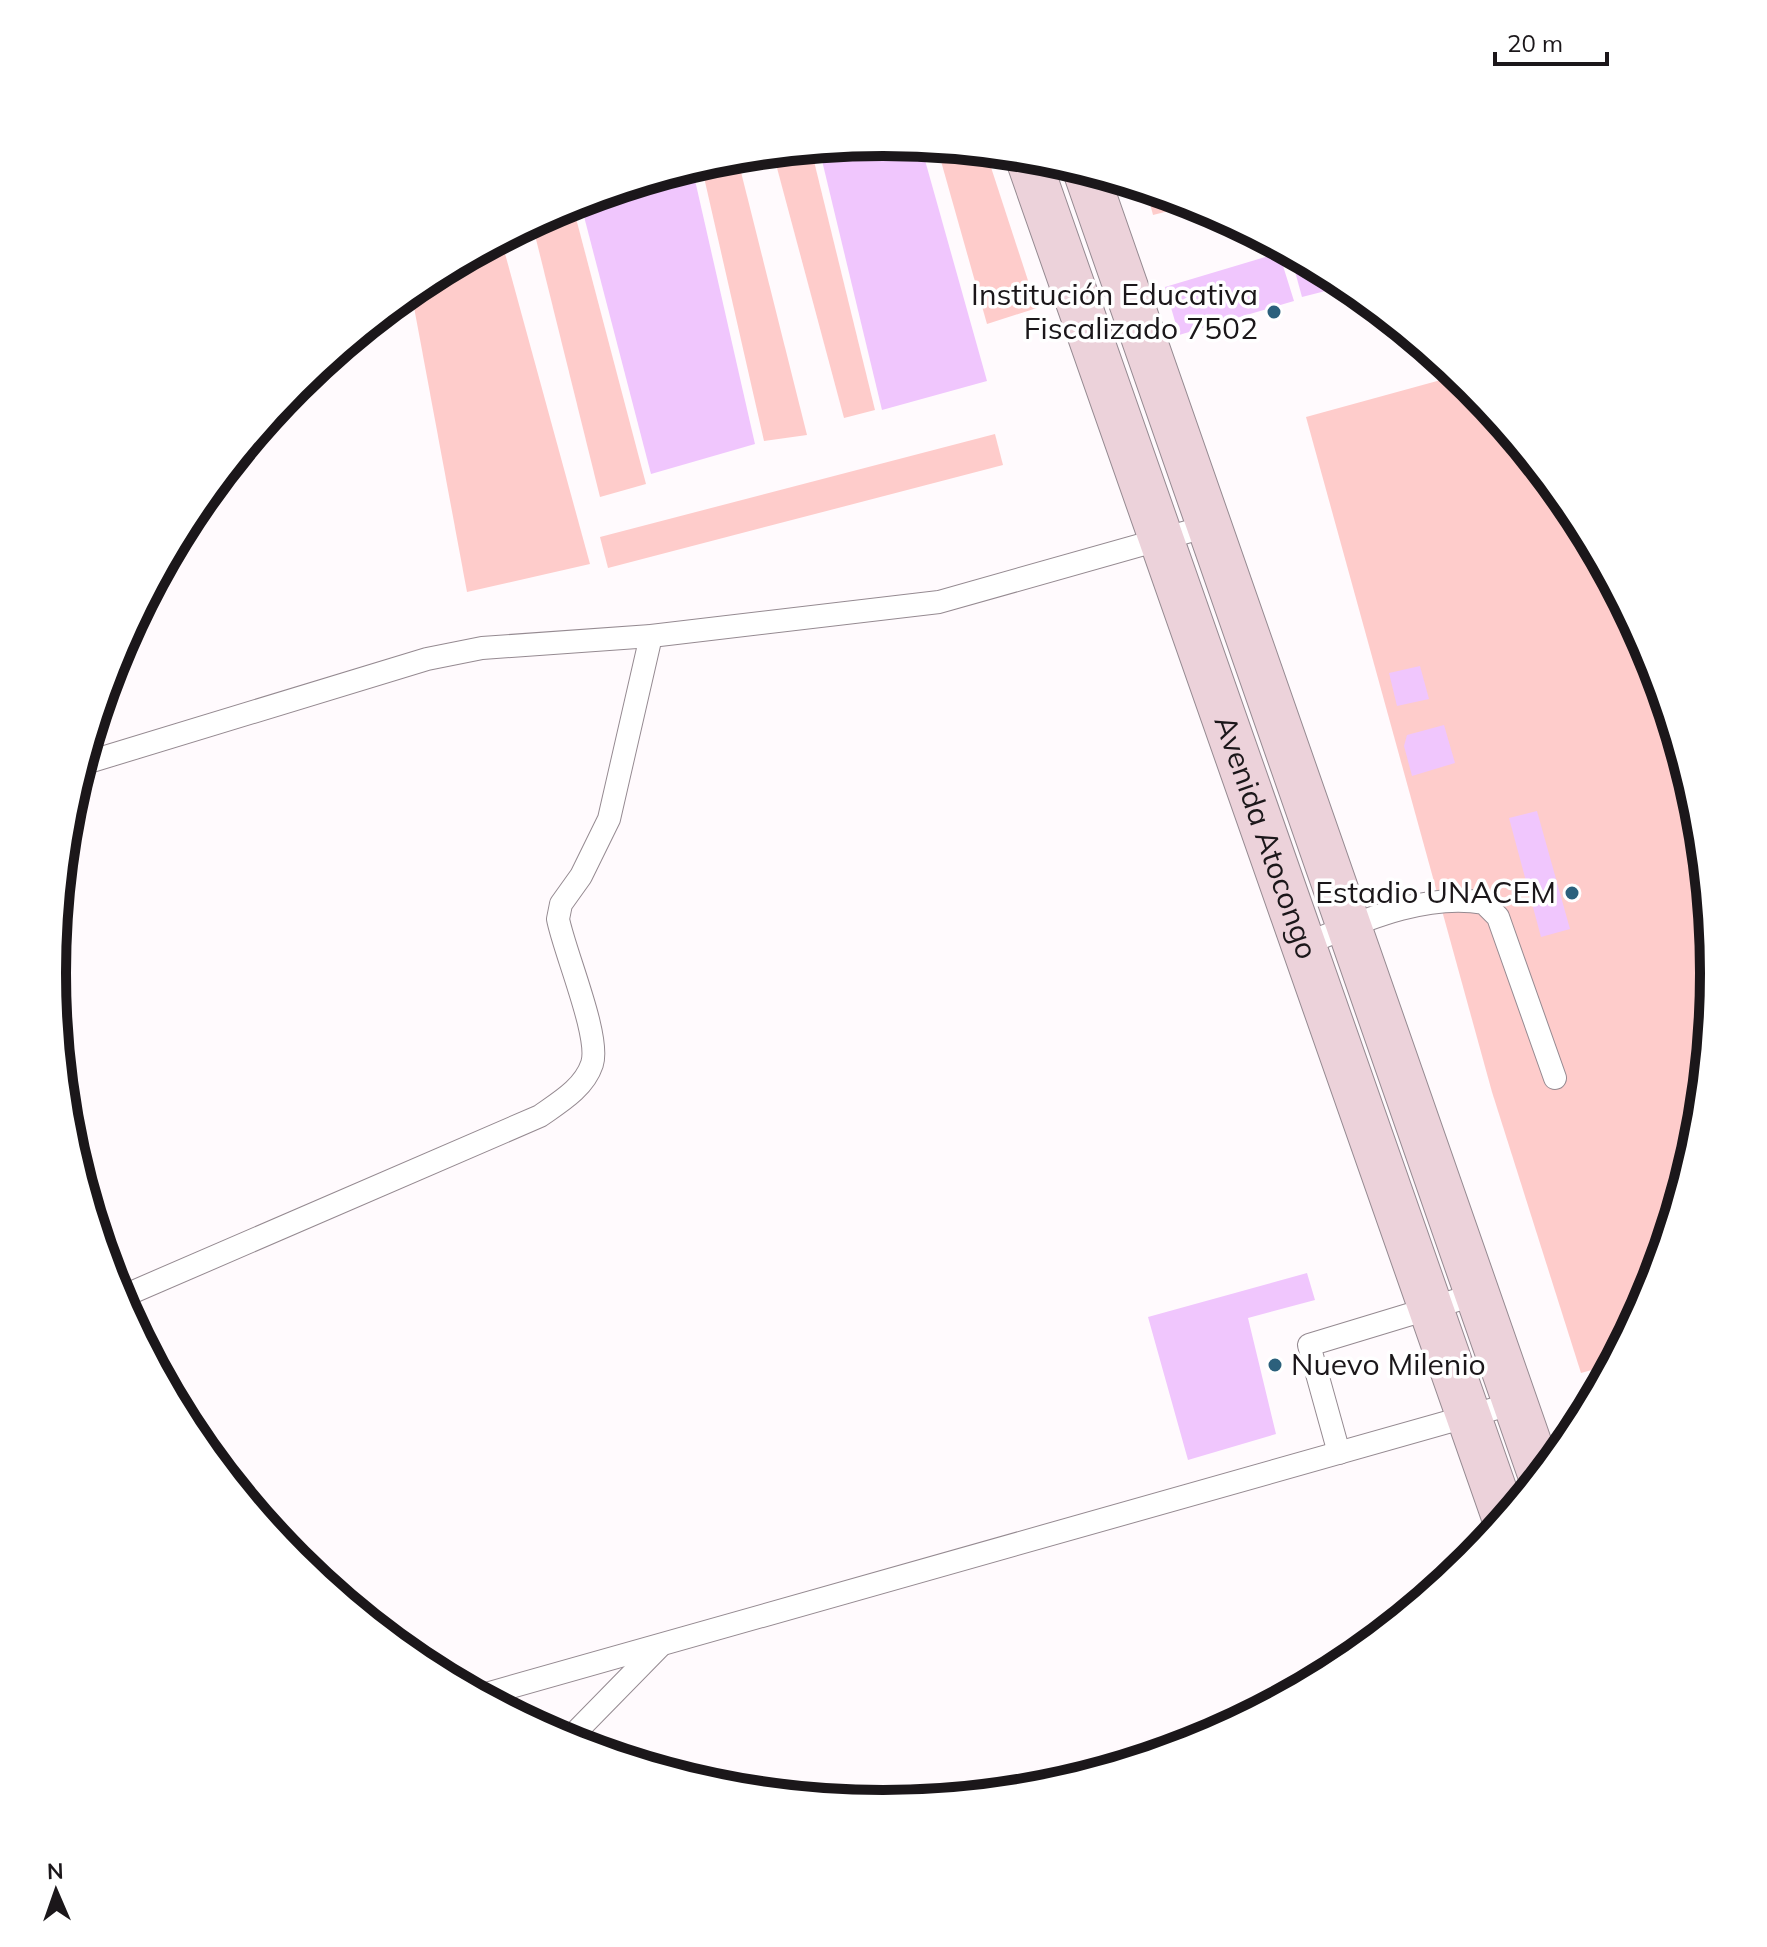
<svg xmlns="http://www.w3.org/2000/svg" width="1767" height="1947" viewBox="0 0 1767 1947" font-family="Mulish,sans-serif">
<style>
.green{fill:#fecccb}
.building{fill:#f0c6fd}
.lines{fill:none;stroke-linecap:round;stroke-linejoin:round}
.service-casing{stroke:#958a91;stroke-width:24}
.secondary-casing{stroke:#958a91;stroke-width:46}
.service{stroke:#fff;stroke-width:22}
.secondary{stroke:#ecd2da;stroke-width:44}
.poi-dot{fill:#2c607c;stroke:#fff;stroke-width:3}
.labels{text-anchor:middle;stroke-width:7;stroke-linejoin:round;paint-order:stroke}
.poi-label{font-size:30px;fill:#1b171a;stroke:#fff;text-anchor:end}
.street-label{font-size:30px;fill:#1b171a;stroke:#fff}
.rim{fill:none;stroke:#1b171a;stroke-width:10}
</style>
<rect width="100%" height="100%" fill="#fffafd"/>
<g class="green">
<polygon points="937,147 986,152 1037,308 987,324"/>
<polygon points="811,149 875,410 844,418 773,153"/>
<polygon points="737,156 807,435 764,441 701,164"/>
<polygon points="1146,188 1196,204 1153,215"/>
<polygon points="572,203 646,484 600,497 532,223"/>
<polygon points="501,239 590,564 467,592 411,291"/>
<polygon points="1459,375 1472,386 1575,512 1652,656 1699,812 1715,974 1699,1136 1652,1292 1613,1364 1581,1373 1492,1092 1306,417"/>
<polygon points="995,434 1003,465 608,568 600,537"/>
</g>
<g class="building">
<polygon points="884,142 921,146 987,381 882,410 819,148"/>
<polygon points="692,167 755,444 651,474 580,201"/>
<polygon points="1279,253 1294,301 1179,335 1165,287"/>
<polygon points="1290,253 1346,282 1349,285 1302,297"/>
<polygon points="1359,293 1379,310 1359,315 1353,295"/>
<polygon points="1420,666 1429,699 1397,706 1389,673"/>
<polygon points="1444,725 1455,763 1412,776 1404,746 1407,735"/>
<polygon points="1537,811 1570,929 1541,937 1509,818"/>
<polygon points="1307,1273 1315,1300 1248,1318 1276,1434 1188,1460 1148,1317"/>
</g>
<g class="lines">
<g class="service-casing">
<g id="service">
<polyline points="82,764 427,659 482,648 651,636 939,602 1208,526"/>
<path d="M1303,945C1358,923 1424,892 1484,903L1498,917L1555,1078"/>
<path d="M119,1298L540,1116C560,1102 584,1088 592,1064C601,1037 564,951 558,919L561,904L581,876L609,819L651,636"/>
<polyline points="1339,1453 1309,1345 1477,1294"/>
<polyline points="479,1696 1515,1403"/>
<polyline points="566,1742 660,1646"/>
</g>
</g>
<g class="secondary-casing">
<g id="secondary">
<path id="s1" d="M1027,156L1505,1520"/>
<polyline points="1085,170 1541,1477"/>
</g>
</g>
<use href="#service" class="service"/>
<use href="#secondary" class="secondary"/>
</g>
<g class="poi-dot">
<circle cx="1274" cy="312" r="8"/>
<circle cx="1572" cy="893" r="8"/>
<circle cx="1275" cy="1365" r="8"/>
</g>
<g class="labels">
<g class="poi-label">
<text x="1258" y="305">Institución Educativa<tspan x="1258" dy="34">Fiscalizado 7502</tspan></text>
<text x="1556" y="903">Estadio UNACEM</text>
<text x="1291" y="1375" text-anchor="start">Nuevo Milenio</text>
</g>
<g class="street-label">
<text dy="10" stroke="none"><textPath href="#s1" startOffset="722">Avenida Atocongo</textPath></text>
</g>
</g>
<path d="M0 0H1767V1947H0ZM66 973a817 817 0 1 1 1634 0a817 817 0 1 1-1634 0Z" fill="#fff" fill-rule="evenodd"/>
<path class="rim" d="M66 973a817 817 0 1 1 1634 0a817 817 0 1 1-1634 0Z"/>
<g transform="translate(56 1891) rotate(358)" stroke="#ffffff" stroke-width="6" paint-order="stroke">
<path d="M0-6L14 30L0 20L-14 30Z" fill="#1b171a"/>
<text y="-12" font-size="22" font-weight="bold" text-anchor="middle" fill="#1b171a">N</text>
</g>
<path d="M1495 52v12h112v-12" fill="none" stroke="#1b171a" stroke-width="4"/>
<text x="1507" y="52" font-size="24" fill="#1b171a" stroke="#ffffff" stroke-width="6" paint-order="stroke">20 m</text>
</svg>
